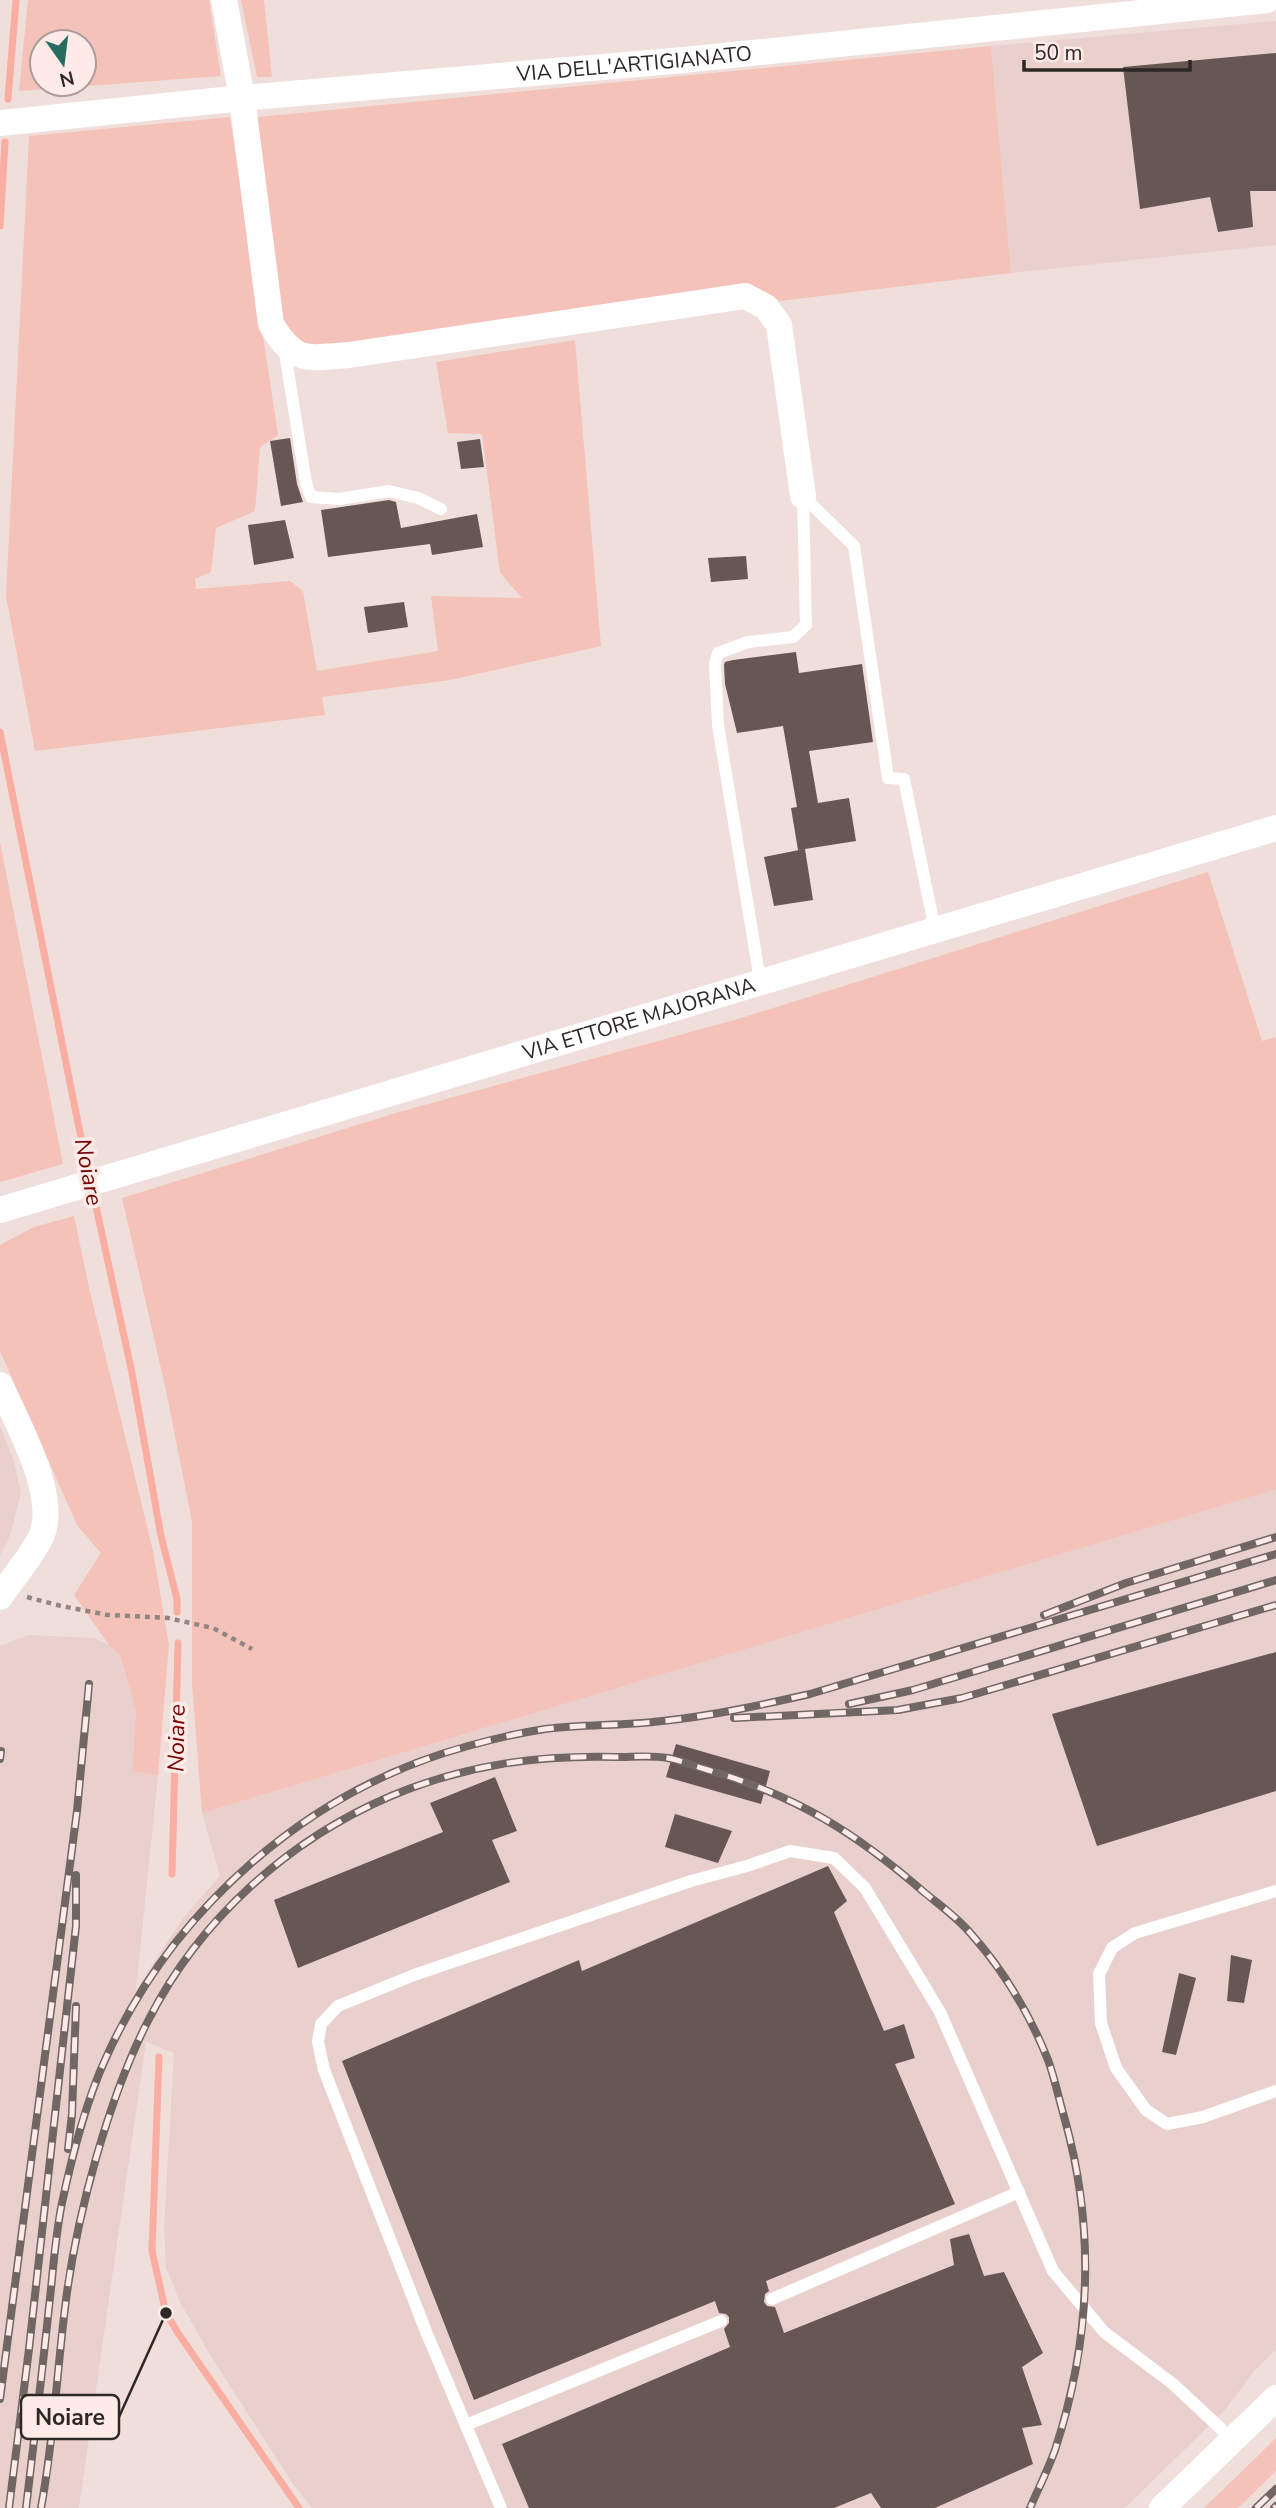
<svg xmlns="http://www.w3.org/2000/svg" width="1276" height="2508" viewBox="0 0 1276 2508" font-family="'Nunito Sans',sans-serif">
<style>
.built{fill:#ead0cc}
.green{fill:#f4c2b9;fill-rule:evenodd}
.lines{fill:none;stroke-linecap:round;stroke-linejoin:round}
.stream{stroke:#faada1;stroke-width:7}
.building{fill:#665754}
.path{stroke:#928683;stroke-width:4.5;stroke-dasharray:5 5;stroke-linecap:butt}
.lane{stroke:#fff;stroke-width:12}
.street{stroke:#fff;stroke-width:26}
.rail-casing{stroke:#706664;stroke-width:8}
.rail{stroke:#feebe8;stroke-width:5;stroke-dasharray:16;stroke-linecap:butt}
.labels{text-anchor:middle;stroke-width:7;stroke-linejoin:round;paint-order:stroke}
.street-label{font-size:21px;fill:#2d2726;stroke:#feebe8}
.water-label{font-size:23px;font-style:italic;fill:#780302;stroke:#feebe8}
.leader{fill:none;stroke:#2d2726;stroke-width:2.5}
.callout-dot{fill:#2d2726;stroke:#feebe8;stroke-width:2.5}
.callout{fill:#feebe8;stroke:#2d2726;stroke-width:2.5}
.callout-label{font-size:23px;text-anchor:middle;font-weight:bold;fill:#2d2726}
</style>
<rect width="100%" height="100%" fill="#f0dedb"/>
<g class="built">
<polygon points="1276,21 1276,245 1011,273 991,46"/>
<polygon points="0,1426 13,1458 21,1493 10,1536 0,1556"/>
<polygon points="1276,1485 1276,2350 1254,2371 1225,2410 1125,2508 312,2508 291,2481 210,2355 180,2302 166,2267 164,2227 174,2053 146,2042 79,2508 0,2508 0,1646 28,1635 94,1638 118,1649 136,1711 132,1771 158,1776 136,1990 183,1918 220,1876 202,1813"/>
</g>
<g class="green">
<path d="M28,0H209L221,76L19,91ZM42,42H84V84H42Z"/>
<polygon points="241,0 264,0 272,77 257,77"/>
<polygon points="991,46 1011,273 780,301 769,295 312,350 282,324 248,118"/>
<polygon points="230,117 278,435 260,447 255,511 216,528 211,572 195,579 196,589 290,581 303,591 317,671 438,651 431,596 522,598 500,573 482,434 448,433 436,362 575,340 601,646 450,680 322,697 325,715 35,751 6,596 29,136"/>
<polygon points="0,842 63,1164 0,1182"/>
<polygon points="1208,872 1262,1041 1276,1037 1276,1489 202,1813 192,1683 192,1522 167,1395 122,1198 399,1112 738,1019"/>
<polygon points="74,1216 90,1292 153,1551 169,1645 158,1776 132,1771 136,1711 120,1655 109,1645 74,1595 101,1553 77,1525 0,1351 0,1245 34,1227"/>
<polygon points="1276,2438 1276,2471 1238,2508 1204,2508"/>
</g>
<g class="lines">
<g class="stream">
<polyline points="8,99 16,0"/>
<polyline points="0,226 5,142"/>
<polyline points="0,732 78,1123 132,1373 161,1536 177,1599 177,1612"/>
<polyline points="172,1874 178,1643"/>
<polyline points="159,2057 152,2251 166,2313 178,2333 299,2508"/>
</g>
</g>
<g class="building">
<polygon points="1276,53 1276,191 1250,191 1253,227 1218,232 1210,197 1140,209 1123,67"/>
<polygon points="290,438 297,484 303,502 281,506 270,441"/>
<polygon points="480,439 484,467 461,469 457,442"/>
<polygon points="389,500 396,502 401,528 477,514 483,547 432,555 430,544 328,557 321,510"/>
<polygon points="285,520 294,558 254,565 248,525"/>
<polygon points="746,556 748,579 711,582 708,558"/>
<polygon points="404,602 408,627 368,633 364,607"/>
<polygon points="796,652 799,673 862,664 873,742 809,751 818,803 849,798 856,841 805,849 813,900 774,906 764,857 804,849 798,850 791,808 797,807 783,726 737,733 725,684 724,665 725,662 733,660"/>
<polygon points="1276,1652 1276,1791 1097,1846 1052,1714"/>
<polygon points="676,1744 770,1771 761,1804 666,1777"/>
<polygon points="495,1777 517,1831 492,1840 510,1882 298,1968 274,1900 443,1832 430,1803"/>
<polygon points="675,1814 732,1831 718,1863 665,1847"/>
<polygon points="828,1866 847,1901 834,1912 884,2031 904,2024 915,2058 895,2064 955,2204 766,2281 769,2291 765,2294 764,2302 767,2306 775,2307 784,2333 954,2265 950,2239 969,2234 984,2276 1004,2272 1043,2353 1022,2367 1042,2425 1022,2428 1033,2464 935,2508 881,2508 871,2493 834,2508 529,2508 502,2444 730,2347 724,2329 729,2323 729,2317 726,2314 719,2313 715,2301 474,2400 342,2061 579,1960 582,1971"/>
<polygon points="1231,1955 1252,1960 1244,2003 1227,2001"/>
<polygon points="1179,1973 1196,1978 1176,2055 1162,2052"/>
</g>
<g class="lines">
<polyline class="path" points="27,1597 61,1606 108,1615 168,1618 213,1628 252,1649"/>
<g class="lane">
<polyline points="284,347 306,483 311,497 339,499 389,491 418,498 441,509"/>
<polyline points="803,496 854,546 888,778 904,779 935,930"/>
<polyline points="760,980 718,725 715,664 718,653 748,642 793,637 806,625 803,496"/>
<polyline points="1276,1891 1135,1933 1112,1948 1099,1974 1101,2023 1116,2068 1146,2110 1167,2124 1203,2117 1276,2091"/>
<polyline points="772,2299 1019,2192"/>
<polyline points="466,2425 721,2321"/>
<polyline points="501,2508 427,2334 324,2070 318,2042 321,2024 338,2006 414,1975 691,1881 747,1866 790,1851 834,1858 865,1888 940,2012 1053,2271 1104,2332 1173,2384 1233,2440"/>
</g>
<g class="street">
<path d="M224,0L242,98L271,324C295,364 306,358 349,355L745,296L766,307L779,325L803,496"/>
<path id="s1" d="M0,123L242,98L684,60L1267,0"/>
<path id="s2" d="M0,1210L1276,828"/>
<path d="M0,1385C17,1423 61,1499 40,1539C29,1559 13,1578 0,1597"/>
<polyline points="1162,2508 1276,2398"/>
</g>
<g class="rail-casing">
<g id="rail">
<polyline points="1044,1615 1126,1583 1276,1537"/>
<polyline points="849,1704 913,1690 1276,1580"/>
<polyline points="734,1718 898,1710 962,1698 1276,1605"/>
<polyline points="0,1759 1,1751"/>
<polyline points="68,2149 72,2114 76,2006"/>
<polyline points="0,2399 77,1811 89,1684"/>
<polyline points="9,2508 29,2349 76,1926 76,1875"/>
<path d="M26,2508C34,2441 42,2374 49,2307C53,2273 55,2237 62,2203C72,2156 85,2104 105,2060C172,1909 309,1789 468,1746C493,1739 519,1733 545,1729C584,1724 623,1726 662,1721C712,1716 761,1705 810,1694L1276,1554"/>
<path d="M41,2508C54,2439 57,2369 66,2300C77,2214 109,2096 149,2019C200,1919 288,1840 391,1796C465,1765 536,1755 616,1757C633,1757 651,1755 668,1758C682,1761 695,1766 708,1770C797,1796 856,1833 925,1893C941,1906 959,1919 972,1935C1004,1971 1030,2015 1048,2060C1055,2079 1059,2100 1065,2120C1096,2232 1091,2340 1055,2450C1048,2470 1038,2489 1030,2508"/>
<polyline points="1256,2508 1276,2489"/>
<polyline points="1274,2508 1276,2506"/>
</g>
</g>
<use href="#rail" class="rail"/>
</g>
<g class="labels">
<g class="street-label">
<text dy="7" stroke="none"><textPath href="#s1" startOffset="637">VIA DELL'ARTIGIANATO</textPath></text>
<text dy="7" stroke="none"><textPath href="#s2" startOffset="667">VIA ETTORE MAJORANA</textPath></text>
</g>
<g class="water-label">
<text transform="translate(89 1172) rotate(79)" y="8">Noiare</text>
<text transform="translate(176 1738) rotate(-89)" y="8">Noiare</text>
</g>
</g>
<path class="leader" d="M166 2313L119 2417"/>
<circle class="callout-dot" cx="166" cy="2313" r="7"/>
<rect class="callout" x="21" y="2395" width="98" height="44" rx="7"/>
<g class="callout-label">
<text x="70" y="2425">Noiare</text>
</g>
<g transform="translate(63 63) rotate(166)"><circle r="33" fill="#feebe8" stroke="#aa9d9a" stroke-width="2"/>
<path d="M0-5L12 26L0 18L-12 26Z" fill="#266c5f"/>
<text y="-10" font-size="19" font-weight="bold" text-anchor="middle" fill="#2d2726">N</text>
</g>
<path d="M1024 60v10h166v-10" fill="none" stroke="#2d2726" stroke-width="3.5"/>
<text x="1034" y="60" font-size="21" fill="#2d2726" stroke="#feebe8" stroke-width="5" paint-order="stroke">50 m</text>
</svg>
